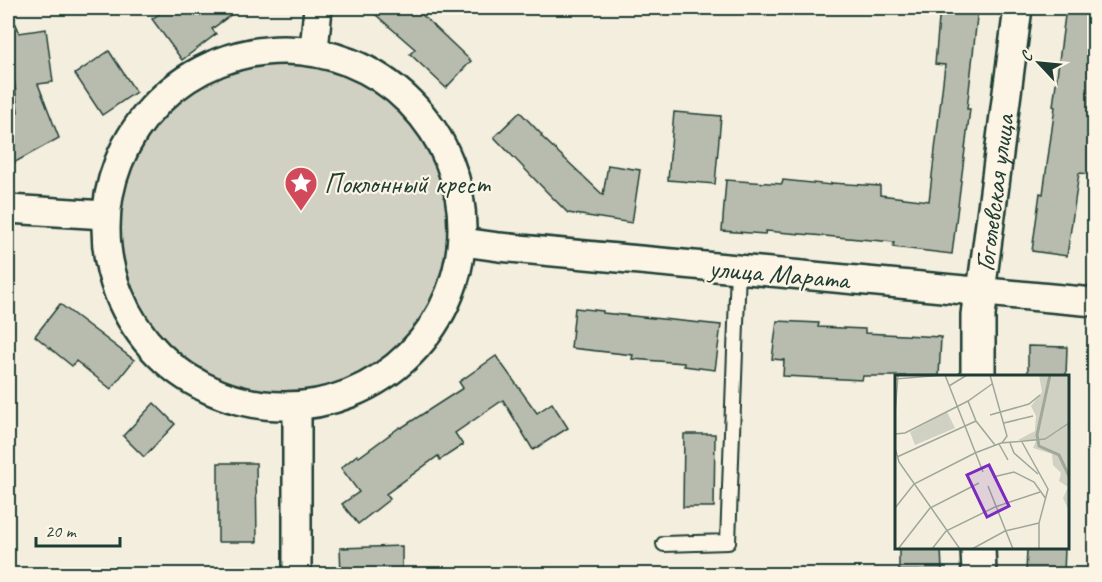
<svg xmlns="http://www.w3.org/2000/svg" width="1102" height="582" viewBox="0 0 1102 582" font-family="Caveat,sans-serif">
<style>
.green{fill:#d0d1c2;stroke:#78877b;stroke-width:1.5}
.building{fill:#b8bcae;stroke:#1f3d34;stroke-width:1.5}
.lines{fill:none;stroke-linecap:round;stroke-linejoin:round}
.service-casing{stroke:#1f3d34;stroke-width:18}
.minor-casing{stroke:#1f3d34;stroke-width:32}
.tertiary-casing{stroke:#1f3d34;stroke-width:38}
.service{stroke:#fcf5e5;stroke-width:14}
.minor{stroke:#fcf5e5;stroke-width:27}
.tertiary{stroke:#fcf5e5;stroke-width:33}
.labels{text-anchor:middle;stroke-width:4.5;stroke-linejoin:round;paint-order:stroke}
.poi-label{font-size:28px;fill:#1f3d34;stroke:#fcf5e5;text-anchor:start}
.street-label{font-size:28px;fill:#1f3d34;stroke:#fcf5e5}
.inset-river{fill:none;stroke:#a0a89b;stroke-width:3}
.inset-road{fill:none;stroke:#9ea79a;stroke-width:1.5}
.view{fill:#7b2cbf;fill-opacity:0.15;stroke:#7b2cbf;stroke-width:3}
.inset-edge{fill:none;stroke:#1f3d34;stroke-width:3}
</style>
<rect width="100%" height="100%" fill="#f3eede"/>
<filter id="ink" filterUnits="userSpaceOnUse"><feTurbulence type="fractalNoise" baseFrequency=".0167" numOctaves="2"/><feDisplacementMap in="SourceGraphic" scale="12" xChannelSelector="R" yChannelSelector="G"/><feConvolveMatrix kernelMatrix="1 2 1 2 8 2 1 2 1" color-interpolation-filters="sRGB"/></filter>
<g filter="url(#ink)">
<circle class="green" cx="284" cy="228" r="178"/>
<g class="building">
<polygon points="168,8 240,8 212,29 216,34 182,60 152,19"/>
<polygon points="368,8 415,8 471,61 446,88 410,54 415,49"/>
<polygon points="940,8 978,8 967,109 970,109 952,254 893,247 894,242 766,231 765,234 722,231 726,180 782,184 783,180 831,185 831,183 880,186 880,195 929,201 945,65 935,64"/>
<polygon points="1066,8 1095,8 1095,143 1090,174 1079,173 1067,256 1032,251 1040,193 1043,194 1055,107 1053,106"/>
<polygon points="16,24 19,33 46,29 53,82 38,84 59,138 10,165 13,113 18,112 8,26"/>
<polygon points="109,51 136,92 102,115 75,74"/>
<polygon points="520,112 542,135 541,136 603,195 608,165 640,170 632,223 568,213 547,192 494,137"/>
<polygon points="674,112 721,116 715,184 668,180"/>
<polygon points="60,304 134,360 111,389 76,361 72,366 35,336"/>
<polygon points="575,308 603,311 603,313 721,325 715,370 684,366 684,363 632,359 633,355 571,348"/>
<polygon points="777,321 819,323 818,327 865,329 865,333 941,337 939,376 863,376 862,380 783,376 784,360 772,359"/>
<polygon points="1028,346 1067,347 1066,376 1028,376"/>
<polygon points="496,356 537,413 552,403 568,428 533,450 503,400 455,433 463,445 440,460 438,456 386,494 390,499 358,524 342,504 359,492 341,468 357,455 359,457 400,427 401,428 463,388 459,382"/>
<polygon points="154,403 175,424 144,457 123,436"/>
<polygon points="684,434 715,434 714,507 683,507"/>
<polygon points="218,463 256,463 257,542 218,542"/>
<polygon points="402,546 402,574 341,574 340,548"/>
<polygon points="899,548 941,548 942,571 899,571"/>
<polygon points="1027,548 1065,548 1064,574 1026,574"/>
</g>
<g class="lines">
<g class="service-casing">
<polyline id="service" points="664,544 728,542 738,269"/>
</g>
<g class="minor-casing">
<g id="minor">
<circle cx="284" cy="228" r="178"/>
<polyline points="314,50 318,8"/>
<polyline points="8,209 105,215"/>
<polyline points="463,242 499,247 1094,302"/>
<path id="s1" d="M981,292L1018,8"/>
<polyline points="297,574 297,407"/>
</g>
</g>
<g class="tertiary-casing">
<g id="tertiary">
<polyline points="978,376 978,315 981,292"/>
<polyline points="978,548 979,574"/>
</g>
</g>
<use href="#service" class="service"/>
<use href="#minor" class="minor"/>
<use href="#tertiary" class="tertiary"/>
</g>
</g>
<defs>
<g id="sight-pin" transform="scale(1.725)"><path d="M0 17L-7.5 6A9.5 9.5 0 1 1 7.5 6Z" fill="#d1495b" stroke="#fcf5e5"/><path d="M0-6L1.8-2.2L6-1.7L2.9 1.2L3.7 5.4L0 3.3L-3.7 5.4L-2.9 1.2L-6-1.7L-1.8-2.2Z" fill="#fff"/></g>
</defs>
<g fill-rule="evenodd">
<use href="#sight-pin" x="301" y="183"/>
</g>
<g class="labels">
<g class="poi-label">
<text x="324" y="193">Поклонный крест</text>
</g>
<g class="street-label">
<text dy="10" stroke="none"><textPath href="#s1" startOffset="100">Гоголевская улица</textPath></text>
<text transform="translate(779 273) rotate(5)" y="10">улица Марата</text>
</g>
</g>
<g transform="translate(895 375)">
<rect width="174" height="174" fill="#f3eede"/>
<path d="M144,0H174V136L168,123L173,112L164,106L166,98L158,90L157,79L138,73L141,66L123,65L140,56L141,41L136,31L147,17ZM52,37L60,53L20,70L15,57Z" fill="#d0d1c2"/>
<path class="inset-river" d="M155,0L142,60L144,71L164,80L174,101"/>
<path class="inset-road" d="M50,0L88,97M95,0L112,61L107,68M0,4L49,0M54,11L72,0M73,26L81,46L100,70M0,39L3,0M95,40L134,29L145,20M109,48L138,41M0,59L10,58L73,26L97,9M127,67L153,114L144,148V174M115,68L119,78L143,99M104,69L113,85M0,73L4,87L65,174M2,82L81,46M98,102L119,97L139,107L151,124M93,111L118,174M0,133L19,109L80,78L106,68L150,64L174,48M3,174L35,133L84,108M37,174L51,156L100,132L145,117M77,174L110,156L144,148"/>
<path class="view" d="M94,90L114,131L92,142L72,100Z"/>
<rect width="174" height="174" class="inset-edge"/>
</g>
<rect width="1102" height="582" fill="none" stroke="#fcf5e5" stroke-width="30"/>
<rect x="15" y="15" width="1072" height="552" fill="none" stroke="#1f3d34" stroke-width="2" filter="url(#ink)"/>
<g transform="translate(1039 63) rotate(296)" stroke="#fcf5e5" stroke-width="4.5" paint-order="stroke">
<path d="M0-4.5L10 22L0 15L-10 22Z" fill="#1f3d34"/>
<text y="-9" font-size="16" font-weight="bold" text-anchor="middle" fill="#1f3d34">С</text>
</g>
<path d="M36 537v9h84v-9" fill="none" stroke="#1f3d34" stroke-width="3"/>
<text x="45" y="537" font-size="18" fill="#1f3d34" stroke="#fcf5e5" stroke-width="4.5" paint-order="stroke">20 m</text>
</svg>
